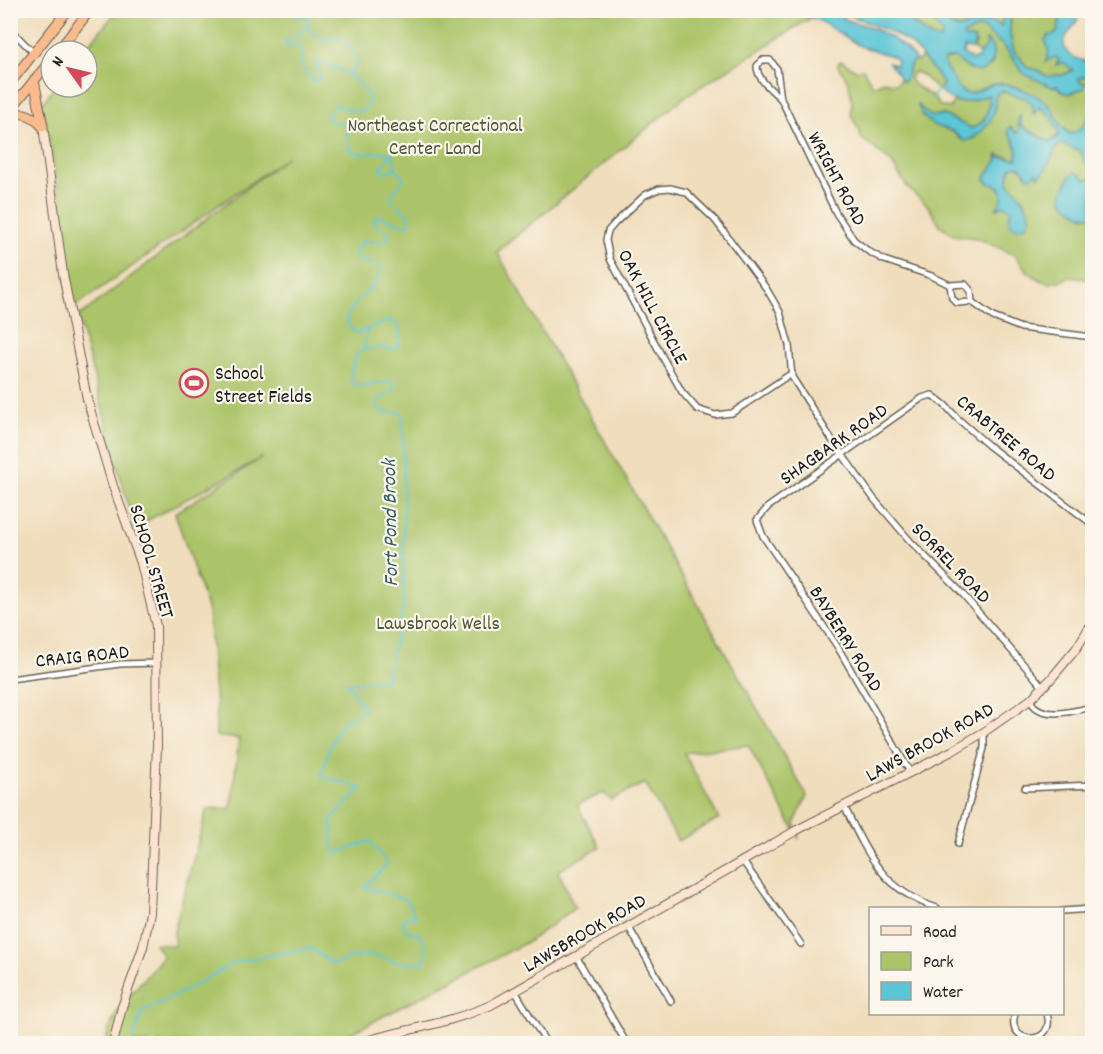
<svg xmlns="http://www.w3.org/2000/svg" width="1103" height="1054" viewBox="0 0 1103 1054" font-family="Dekko,sans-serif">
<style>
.green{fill:#acc469;stroke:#647042;stroke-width:1.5}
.water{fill:#5bc5d6;stroke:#3c7079;stroke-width:1.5}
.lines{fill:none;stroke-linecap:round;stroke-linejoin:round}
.stream{stroke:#5bc5d6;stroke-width:2}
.street-casing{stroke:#666054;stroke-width:8}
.secondary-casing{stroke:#666054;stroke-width:10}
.highway-casing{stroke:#666054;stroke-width:11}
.street{stroke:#fff;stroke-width:5}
.secondary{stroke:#fde4d1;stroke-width:8}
.highway{stroke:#fbbb8d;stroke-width:9}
.labels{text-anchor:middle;stroke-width:4.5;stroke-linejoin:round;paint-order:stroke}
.park-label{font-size:20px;fill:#4e5737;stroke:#fbf7ec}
.street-label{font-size:20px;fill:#1c1c1c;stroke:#fbf7ec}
.poi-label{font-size:20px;fill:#1c1c1c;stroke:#fbf7ec;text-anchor:start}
.water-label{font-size:21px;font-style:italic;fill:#356066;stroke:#fbf7ec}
</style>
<rect width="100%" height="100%" fill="#fbf7ec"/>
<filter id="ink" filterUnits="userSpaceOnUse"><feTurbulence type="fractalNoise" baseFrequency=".0167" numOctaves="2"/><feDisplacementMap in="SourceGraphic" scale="12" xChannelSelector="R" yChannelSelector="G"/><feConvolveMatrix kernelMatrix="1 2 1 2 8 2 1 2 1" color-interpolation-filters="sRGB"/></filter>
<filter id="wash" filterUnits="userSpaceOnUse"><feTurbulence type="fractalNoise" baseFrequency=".008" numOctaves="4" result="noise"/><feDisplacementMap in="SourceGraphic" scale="24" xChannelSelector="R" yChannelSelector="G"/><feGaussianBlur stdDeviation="1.35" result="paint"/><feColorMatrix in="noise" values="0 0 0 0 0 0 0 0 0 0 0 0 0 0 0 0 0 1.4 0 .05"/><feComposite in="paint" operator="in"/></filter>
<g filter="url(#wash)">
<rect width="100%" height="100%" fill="#f0ddbc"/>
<g class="green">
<path d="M117,11H822L687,95L497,252L807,796L795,822L799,839L748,745L684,753L719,819L678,841L645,783L611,800L603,793L577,805L600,847L558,871L575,908L529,941L353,1032L314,1044L105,1043C108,1036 109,1027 113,1020C125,996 147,978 163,956L155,944L175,946L174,931L207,809L231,808L239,739L216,736V706L208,611L175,513L263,457L134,528L78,317L287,157L70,310C63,244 60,170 40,106L55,87H87V51H83Z"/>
<path d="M890,11H929L943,34V38L936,40C919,31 909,15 890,11Z"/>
<path d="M943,11H1004L1003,24L1001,27L977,21C961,32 949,30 943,11Z"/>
<polygon points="1011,11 1062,11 1057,33 1045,40 1049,52 1048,57 1055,57 1059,60 1057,64 1063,62 1073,70 1063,75 1046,76 1039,70 1028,68 1014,51 1010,35"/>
<path d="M981,27L1005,47L1013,59L1068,94L1073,93L1086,83H1081L1079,78L1092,75V91L1090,95C1097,108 1085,130 1071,134C1059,128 1059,118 1051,109C1042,97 1025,90 1011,85C982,75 971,112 954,81C950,74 945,68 944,60L955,58L969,69L988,68L993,62V50L988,44L985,49L979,53L973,49L976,43L971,38H965L963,35Z"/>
<path d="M922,57L943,82L940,91C930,86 926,74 914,72L910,77L912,83L934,98L940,106L950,108L953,102H967L989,95C989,110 986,125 971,128L944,115L930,116L920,109C929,131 948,123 960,139H973L991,119L997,93C1004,90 1029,97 1033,104C1034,107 1034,111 1034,114L1039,107C1050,112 1055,123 1060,134L1049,142L1021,126L1020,117L1018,121L1019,133L1013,131L1011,135L1018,151L1017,159L1014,160L1007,156H997L998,160L985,177V180C1002,187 1008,191 997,208L1004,205L1011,210L1009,221L1027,210L1025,201L1008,182L1010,168L1014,166H1020L1026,175L1036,172L1039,177L1047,167L1051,155L1059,144L1069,145L1081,151L1085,163L1092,168V178L1087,180L1080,175L1063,201L1084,216H1092V280L1069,277L1060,281L1049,283L1040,280L1027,271L1015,255L977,238L953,235L940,225L928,206L908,188L891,162L860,137V132L851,115L852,102L849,84L844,74L839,69L838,63L841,61L856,70L863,69L873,86L884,81L896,84L900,80L904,81L912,61L916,60L918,62Z"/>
</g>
<g class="water">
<path d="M790,11H890C911,15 921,36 940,40L943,34L934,23L929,11H943C955,51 979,5 1001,27L1004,11H1011L1010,35L1012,44L1014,51L1028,68L1036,69L1046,76L1063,75L1073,70L1063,62L1056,65L1059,60L1055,57L1045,62L1049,52L1045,40L1048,36L1057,33L1062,11H1080C1079,15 1078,20 1075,24C1069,33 1057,44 1069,54C1076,59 1084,62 1092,62V75L1079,78L1081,83H1086L1084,89C1071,90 1068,100 1057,86L1052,87L1024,74L1005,47L981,27L963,35L965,38L975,39L973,49L964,48L963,54L971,59H978L979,53C986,49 988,47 986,39C991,45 994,48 993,56C993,61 991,65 987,68C974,79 964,62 953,58C949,57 948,58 944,60V63C946,69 950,74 953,79C973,114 980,74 1012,86C1023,90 1037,94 1046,102C1057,112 1057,128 1071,134L1081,129L1092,111V168L1085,163L1081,151L1062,144L1057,146L1047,167L1039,177L1036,172L1032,177H1029L1019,166H1014L1010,168L1008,182C1016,190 1039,215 1026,225C1022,228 1018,228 1013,227L1009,221L1011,210L1004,205L996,209C1002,201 1005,195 999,186L988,183L985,177L998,160L999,153L1000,157L1017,159C1019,151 1015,139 1008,133V129L1011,127L1016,133H1019L1018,121L1020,114L1021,126L1050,142L1059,136C1058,125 1049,111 1039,107L1033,115V105L1025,98L1002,91L997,93C994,99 996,105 994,112C991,123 975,141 964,141L952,131L933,125L923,116L917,104L930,116L944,115L971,128C986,125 990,110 989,95C969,102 957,108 940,91L943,83L917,50L908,42L891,32L843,12L841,16C847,22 856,22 864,25C883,32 903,43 916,60C907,63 910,75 904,81L900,80L898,74L888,62L896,66L897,61L894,57L860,46L820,21Z"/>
<path d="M1076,172L1087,180L1092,178V216C1080,216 1069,208 1061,198L1069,177Z"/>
</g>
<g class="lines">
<g class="stream">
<path d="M308,27C323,50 342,23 358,61L349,76"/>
<polyline points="934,98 935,92 940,91"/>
<polyline points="392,154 381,167 381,170 385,172 396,168"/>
<polyline points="364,350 367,329"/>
<path d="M132,1044L142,1011L189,989L235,962L310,948C320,953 325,961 336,964L352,957L373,955L397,962L423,963C429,950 426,945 419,934L409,932L402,924L406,917H416L406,899L364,887L388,864L370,841L334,854L331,819L362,788L321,776L330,746L342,722L365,710L347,683L386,680L404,603L403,418L401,412C388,410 385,417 375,405C380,396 393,395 396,385L393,381L356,386L351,383L352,368L358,353C370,346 381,347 394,349L399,345V331L395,322L391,320L357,333C329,317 369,294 377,280C379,277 380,271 381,267C373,261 362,264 356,257V249L363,241L382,242L389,237V233L374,222L376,217L380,216L402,225H408L411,217L392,201L391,197L404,178L396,168L393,154C382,147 348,164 347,141C347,136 349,131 348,126L330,120L328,117L331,109L336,105L354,111H363L370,102C367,84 336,64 318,62L316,66L320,75L317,81H313L301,66L302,50L297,43L289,48L284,43C291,34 304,34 309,23L307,18L295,15L292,10"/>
</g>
</g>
</g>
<g filter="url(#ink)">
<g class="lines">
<g class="street-casing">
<g id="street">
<polyline points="10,29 34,53"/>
<path d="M781,99C772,90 757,80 757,66L762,60H770L777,69L781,99L836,213L854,240L868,251L884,260L932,276L950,285L965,284L971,291L972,302"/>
<polyline points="950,285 952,298 957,303 972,302 993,317 1021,328 1092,337"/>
<polyline points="792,373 732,413 715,415 697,409 682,392 663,358 610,259 606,240 608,231 615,223 645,195 659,189 670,188 686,192 715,220 766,288 780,312 789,345 792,377 832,440 874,499 911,542 960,591 1043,687"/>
<polyline points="10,679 120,664 157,663"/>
<path d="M1030,700C1040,721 1074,711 1092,707"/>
<polyline points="910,772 837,646 763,536 757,520 768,507 922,398 932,395 945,405 957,418 989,446 1092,524"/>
<polyline points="1025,788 1092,785"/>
<path d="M844,806C867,853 883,891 937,908"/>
<polyline points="958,844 984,748 984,732"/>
<polyline points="742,860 801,944"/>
<polyline points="1062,911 1092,909"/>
<polyline points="628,926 671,1001"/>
<polyline points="576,956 627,1044"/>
<polyline points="515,991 547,1044"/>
<path d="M1015,1014C1005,1046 1057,1046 1047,1014"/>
</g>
</g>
<g class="secondary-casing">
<g id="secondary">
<polyline points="43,126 63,274 87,399 113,486 141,563 156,626 157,746 150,913 143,947 122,1007 113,1044"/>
<path d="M356,1044C401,1030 448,1024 491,1005L797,830L952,751L984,732L1030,700L1050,680L1076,649L1092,623"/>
</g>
</g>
<g class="highway-casing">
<g id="highway">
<polyline points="58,51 90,10"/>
<polyline points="34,80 43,126"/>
<polyline points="10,83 68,10"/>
<polyline points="10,110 51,60"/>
<path d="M10,115C23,111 33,115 41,125"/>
</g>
</g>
<use href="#street" class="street"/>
<use href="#secondary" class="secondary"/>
<use href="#highway" class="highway"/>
</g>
</g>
<defs>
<g id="stadium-ring" transform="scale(1.5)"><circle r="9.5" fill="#fbf7ec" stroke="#d1495b" stroke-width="1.5"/><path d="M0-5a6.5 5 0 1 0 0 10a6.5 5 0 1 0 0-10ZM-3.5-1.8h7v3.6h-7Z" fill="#d1495b"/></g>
</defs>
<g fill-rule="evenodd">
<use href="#stadium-ring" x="194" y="383"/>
</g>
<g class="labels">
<g class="park-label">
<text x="435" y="131">Northeast Correctional<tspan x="435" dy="23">Center Land</tspan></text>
<text x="438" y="629">Lawsbrook Wells</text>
</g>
<g class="street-label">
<text transform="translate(838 178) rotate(62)" y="7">WRIGHT ROAD</text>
<text transform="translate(654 306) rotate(62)" y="7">OAK HILL CIRCLE</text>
<text transform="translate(1007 437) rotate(40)" y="7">CRABTREE ROAD</text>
<text transform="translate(833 443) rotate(-35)" y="7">SHAGBARK ROAD</text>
<text transform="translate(153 561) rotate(74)" y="7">SCHOOL STREET</text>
<text transform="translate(952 562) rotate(46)" y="7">SORREL ROAD</text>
<text transform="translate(847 638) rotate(58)" y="7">BAYBERRY ROAD</text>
<text transform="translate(82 655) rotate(-6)" y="7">CRAIG ROAD</text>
<text transform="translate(929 741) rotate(-29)" y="7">LAWS BROOK ROAD</text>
<text transform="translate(584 932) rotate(-30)" y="7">LAWSBROOK ROAD</text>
</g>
<g class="poi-label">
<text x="215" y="379">School<tspan x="215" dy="23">Street Fields</tspan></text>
</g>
<g class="water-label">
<text transform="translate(389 523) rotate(-91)" y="7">Fort Pond Brook</text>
</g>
</g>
<rect width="1103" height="1054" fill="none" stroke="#fbf7ec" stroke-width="36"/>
<rect x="869" y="907" width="195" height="108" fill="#fbf7ec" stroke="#a29f99" stroke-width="1.5"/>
<rect x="881" y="926" width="30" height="9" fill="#fde4d1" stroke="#a29f99" stroke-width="1.5"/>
<text x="923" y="937" font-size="18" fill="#1c1c1c">Road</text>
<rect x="881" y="952" width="30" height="18" fill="#acc469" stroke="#a29f99" stroke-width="1.5"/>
<text x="923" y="967" font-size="18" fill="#1c1c1c">Park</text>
<rect x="881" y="982" width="30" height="18" fill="#5bc5d6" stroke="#a29f99" stroke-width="1.5"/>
<text x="923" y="997" font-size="18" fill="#1c1c1c">Water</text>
<g transform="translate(69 69) rotate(304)"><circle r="28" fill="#fbf7ec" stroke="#a29f99" stroke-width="1.5"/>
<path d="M0-4.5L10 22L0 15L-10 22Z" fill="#d1495b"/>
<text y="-9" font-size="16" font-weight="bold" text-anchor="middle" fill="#1c1c1c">N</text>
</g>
</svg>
